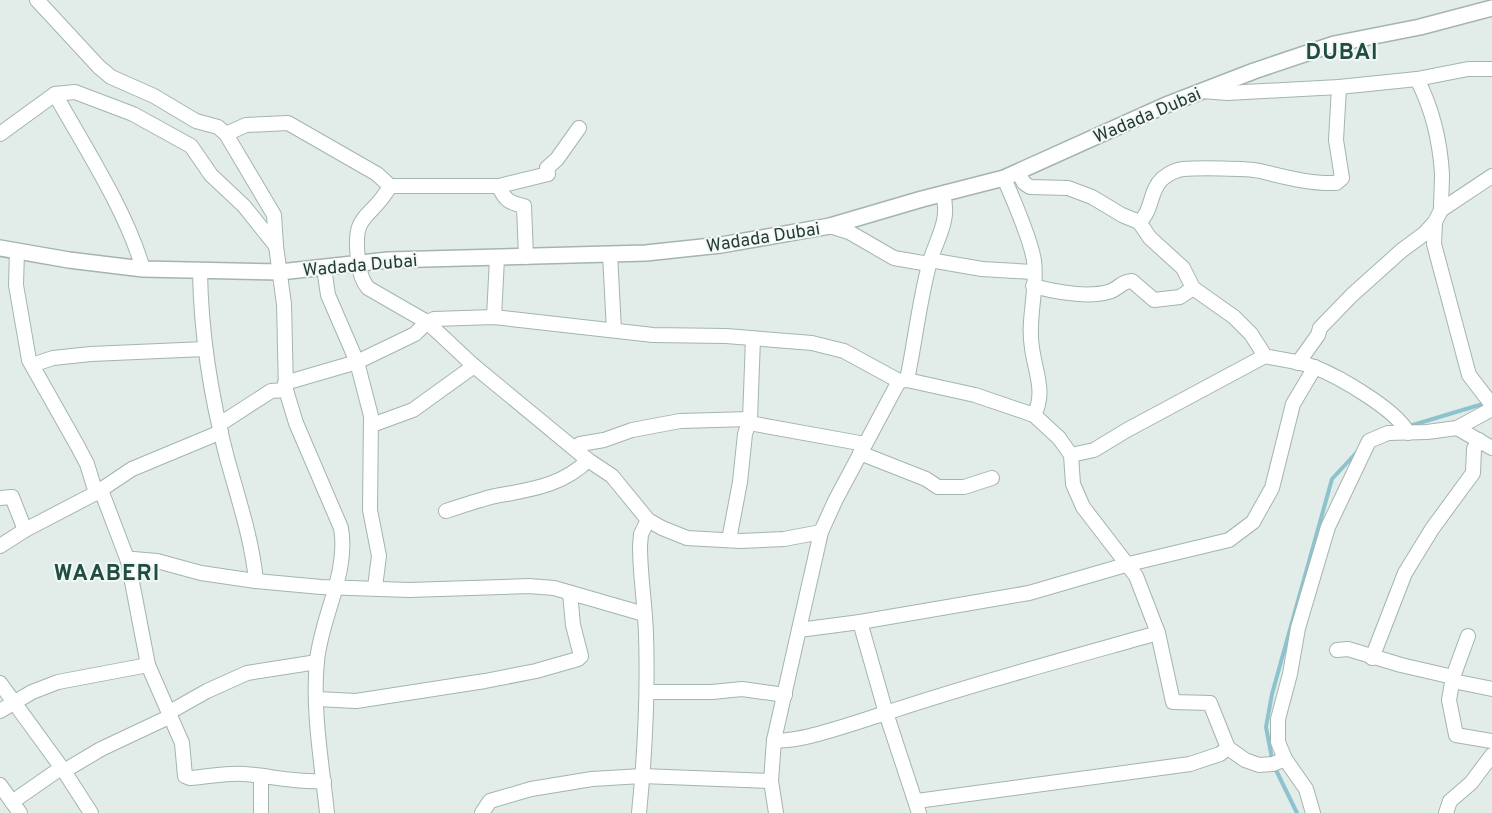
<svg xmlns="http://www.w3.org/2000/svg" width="1492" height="813" viewBox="0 0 1492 813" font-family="Overpass,sans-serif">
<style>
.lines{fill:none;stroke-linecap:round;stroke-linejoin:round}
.stream{stroke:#8cc3cf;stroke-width:4}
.minor-casing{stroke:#a5b4af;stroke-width:16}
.tertiary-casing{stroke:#a5b4af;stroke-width:18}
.minor{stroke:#fff;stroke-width:14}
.tertiary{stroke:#fff;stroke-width:15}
.labels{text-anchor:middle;stroke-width:4;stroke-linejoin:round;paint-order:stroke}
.street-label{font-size:18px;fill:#233c36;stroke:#f3f8f6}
.district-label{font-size:22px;font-weight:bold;letter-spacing:1px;fill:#204d43;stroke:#f3f8f6}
</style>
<rect width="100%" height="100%" fill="#e2ece8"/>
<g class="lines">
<g class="stream">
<polyline points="1406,427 1486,403"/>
<polyline points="1297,813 1273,764 1266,727 1272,694 1332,479 1358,451"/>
</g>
<g class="minor-casing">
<g id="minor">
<path d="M37,0L99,67L111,77L154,96L196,121L218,127L226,134L274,215L276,246L284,304L286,390L296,423L341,528C349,573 321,617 317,661C312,709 322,765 327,813"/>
<path d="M1417,79C1432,108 1440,141 1442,174C1442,186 1441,198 1441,210"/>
<polyline points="1202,91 1227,93 1339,87 1417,79 1468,69 1492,69"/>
<path d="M55,94C85,148 126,210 143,269"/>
<polyline points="0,134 55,94 75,92 133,114 191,146 211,175 244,206 276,246"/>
<polyline points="226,134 246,125 288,123 377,174 390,186 499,186 548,174 547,168 557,159 579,128"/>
<path d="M1018,172L1024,183L1030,187L1068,188L1092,197L1122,215L1139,222L1150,238L1183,268L1193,288L1234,317L1251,334L1265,356C1281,360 1298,361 1314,367C1338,376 1397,410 1408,433"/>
<path d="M1004,178C1013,199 1031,239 1034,261C1038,289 1027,319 1032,348C1035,371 1046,393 1034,415"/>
<path d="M390,186C371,221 352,210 358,259C359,270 361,280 368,288L427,322L474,366L588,460L612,476L648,520L662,528L687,538L740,541L784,539L821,532"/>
<path d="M499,186C504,200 510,203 524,206L526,257"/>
<path d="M1139,222C1153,211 1149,191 1162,179C1168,174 1175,170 1183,169C1197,168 1247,168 1260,171C1285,177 1310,184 1336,183L1342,178L1336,140L1339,87"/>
<polyline points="1435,222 1434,244 1469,375 1492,405"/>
<polyline points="830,226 849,232 894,258 929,264"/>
<polyline points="17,251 16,285 29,360 77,445 87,464 96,493"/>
<polyline points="610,254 614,330"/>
<polyline points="930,260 982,269 1033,272"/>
<polyline points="324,268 328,295 357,362 371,416 370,510 379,556 375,587"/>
<path d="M200,272C201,335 211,397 227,458C238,498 252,539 256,581"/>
<path d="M1033,286C1056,292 1086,298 1108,292C1118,290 1121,281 1132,281L1154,300L1180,297L1193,288"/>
<polyline points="494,317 497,258"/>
<polyline points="1298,363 1318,335 1320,328 1352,295 1401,251 1424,234 1435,222 1441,210 1492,176"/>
<polyline points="32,365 53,358 91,354 205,349"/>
<path d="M907,380C915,342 919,303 929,265C935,241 951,221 943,195"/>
<polyline points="285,383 357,362 415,334 427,322 434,319 494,317 653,335 726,336 812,343 844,351 899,381 907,380 975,395 1034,415 1059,438 1071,455 1073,484 1083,507 1136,576 1158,633 1173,702 1210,703 1228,748 1245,760 1259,765 1273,764 1285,759"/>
<polyline points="749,423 865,444"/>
<polyline points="220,424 271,391 286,390"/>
<polyline points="372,425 413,410 474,366"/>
<polyline points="1457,428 1492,448"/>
<polyline points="574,448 580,444 604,440 632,430 680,421 750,419"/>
<polyline points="860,453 926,479 938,487 964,487 992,478"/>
<polyline points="1071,455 1094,450 1127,430 1265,356"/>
<path d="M101,490L128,561L148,665L182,743L185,776L190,778C209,777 227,772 245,774C271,776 297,783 324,781"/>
<polyline points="0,498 12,497 25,530"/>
<path d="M446,511C461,506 476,501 491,497C526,490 562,487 588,460"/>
<polyline points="729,540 740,482 745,434 750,419 753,339"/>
<polyline points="0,546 25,530 96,493 132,469 221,432"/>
<polyline points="128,561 133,559 157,561 201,573 256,581 321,587 409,590 529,586 554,588 644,614"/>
<polyline points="860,622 886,713 919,813"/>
<polyline points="799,630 860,622 1029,593 1129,564 1229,540 1253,522 1272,488 1293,404 1315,367"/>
<polyline points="1337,650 1348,649 1401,665 1453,677 1449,700 1456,735 1492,741"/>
<polyline points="1372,658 1405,573 1432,529 1473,473 1474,449 1479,440"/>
<polyline points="1453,677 1468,636"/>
<polyline points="1453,681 1492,689"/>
<polyline points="0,683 64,771 91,813"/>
<polyline points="647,692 712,692 742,689 785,695"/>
<polyline points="317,699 356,701 485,681 536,671 578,659 581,656 573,625 570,593"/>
<polyline points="0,711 32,692 58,682 148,665"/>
<polyline points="168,713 207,691 247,673 317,662"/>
<path d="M774,740C798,744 866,719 892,711C979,682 1069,658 1158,633"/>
<polyline points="64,771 101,749 169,717"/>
<polyline points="0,785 20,813"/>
<polyline points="917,801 1190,764 1220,754 1228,748"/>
<polyline points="12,802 61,768"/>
<polyline points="261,813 261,777"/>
<polyline points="482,813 490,801 531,789 592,779 642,776 771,781"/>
<path d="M639,813C645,753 648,694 646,634C645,604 640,575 640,546L641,534L648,520"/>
<polyline points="776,813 771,781 774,740 821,532 835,501 899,381"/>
<polyline points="1313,813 1306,789 1285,759 1278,742 1278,719 1290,674 1298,628 1328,527 1369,441 1388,433 1427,432 1457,428 1492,409"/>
<polyline points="1446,813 1450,801 1471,783 1492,755"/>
</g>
</g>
<g class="tertiary-casing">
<polyline id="tertiary" points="0,248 69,260 143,269 280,272 388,260 646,253 721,245 830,226 922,199 1004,178 1166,105 1254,71 1334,44 1420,27 1492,8"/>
</g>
<use href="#minor" class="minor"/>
<use href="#tertiary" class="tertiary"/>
</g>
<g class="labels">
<g class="street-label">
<text transform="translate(1147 115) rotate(-23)" y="6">Wadada Dubai</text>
<text transform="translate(763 237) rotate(-9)" y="6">Wadada Dubai</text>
<text transform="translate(360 265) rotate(-5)" y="6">Wadada Dubai</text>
</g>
<g class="district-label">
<text x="1342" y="59">DUBAI</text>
<text x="107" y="580">WAABERI</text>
</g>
</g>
</svg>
